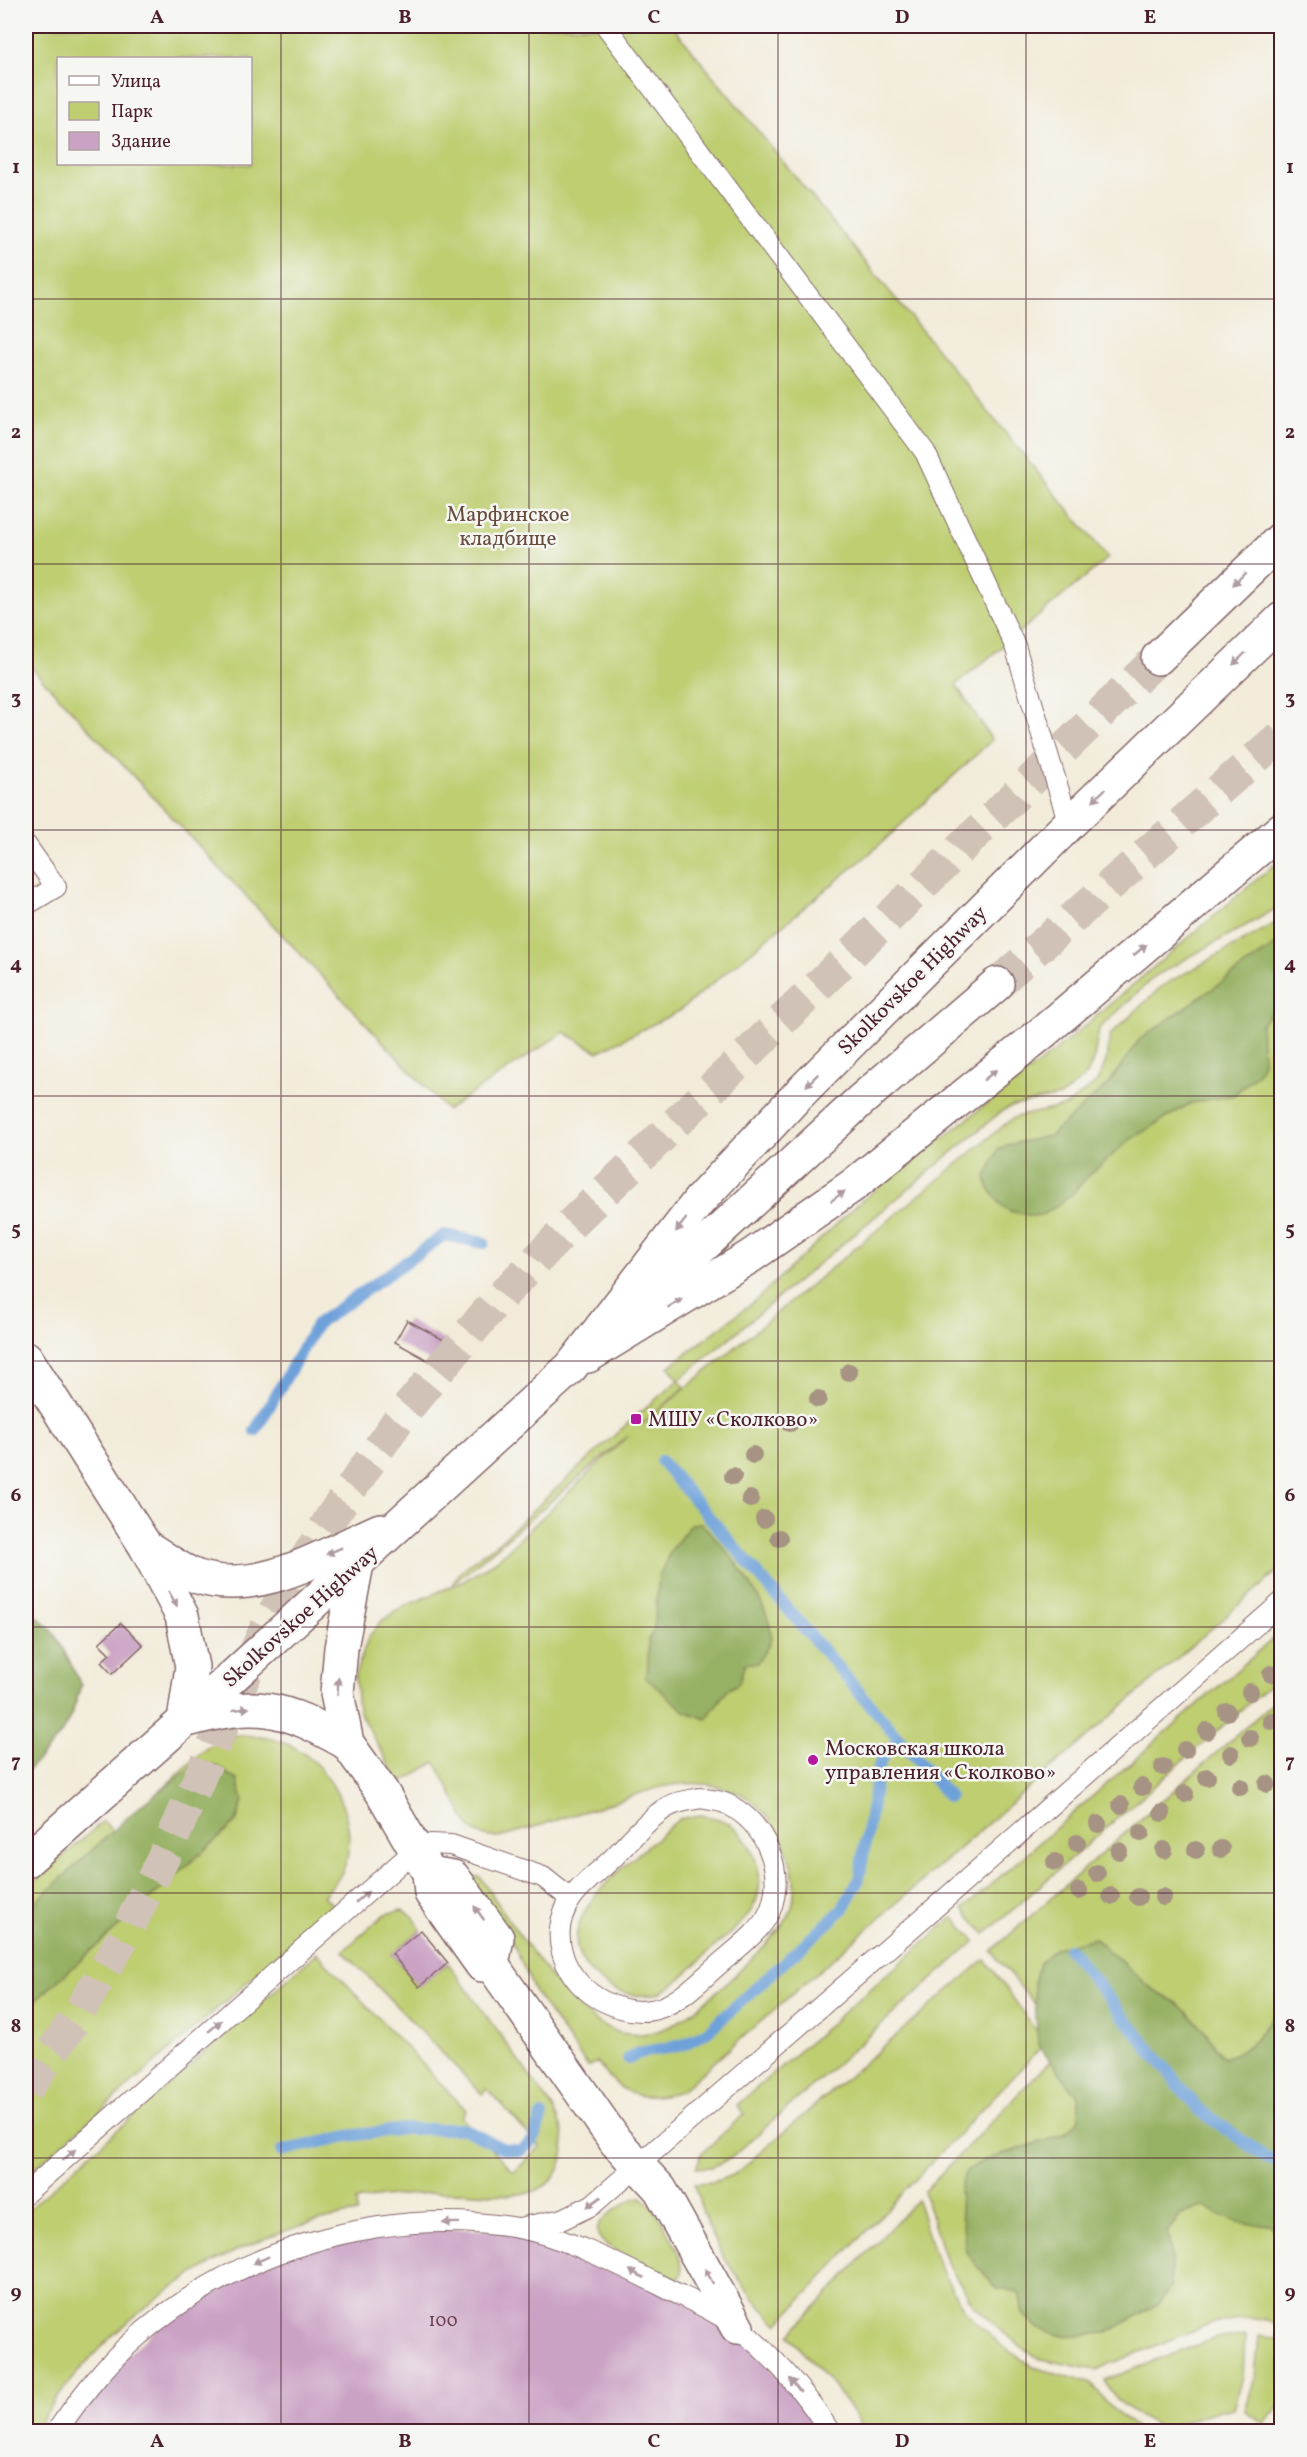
<svg xmlns="http://www.w3.org/2000/svg" width="1307" height="2457" viewBox="0 0 1307 2457" font-family="Vollkorn,serif">
<style>
.green{fill:#bece71;stroke:#84764e;stroke-width:1.5;fill-rule:evenodd}
.forest{fill:#96b163;stroke:#706847;stroke-width:1.5}
.lines{fill:none;stroke-linecap:round;stroke-linejoin:round}
.stream{stroke:#6ea1da;stroke-width:12}
.building{fill:#caa2c4}
.minor-tunnel{stroke:#d0c2b6;stroke-width:33;stroke-dasharray:33 16;stroke-linecap:butt}
.tertiary-tunnel{stroke:#d0c2b6;stroke-width:33;stroke-dasharray:33 16;stroke-linecap:butt}
.service-casing{stroke:#856668;stroke-width:22}
.minor-casing{stroke:#856668;stroke-width:36}
.tertiary-casing{stroke:#856668;stroke-width:36}
.service{stroke:#fff;stroke-width:20}
.minor{stroke:#fff;stroke-width:33}
.tertiary{stroke:#fff;stroke-width:33}
.tree{fill:#a69383}
.oneway{fill:#ae9aa0}
.grid{fill:none;stroke:#4a1f2b;stroke-width:1.5;stroke-opacity:0.55}
.poi-dot{fill:#b5179e;stroke:#f6f6f2;stroke-width:2}
.labels{text-anchor:middle;stroke-width:5;stroke-linejoin:round;paint-order:stroke}
.number-label{font-size:18px;fill:#6a4051}
.park-label{font-size:21px;fill:#674b3c;stroke:#f6f6f2}
.street-label{font-size:21px;fill:#4a1f2b;stroke:#f6f6f2}
.poi-label{font-size:21px;fill:#4a1f2b;stroke:#f6f6f2;text-anchor:start}
.neatline{fill:none;stroke:#4a1f2b;stroke-width:2}
.grid-label{font-size:20px;text-anchor:middle;font-weight:bold;fill:#4a1f2b}
</style>
<rect width="100%" height="100%" fill="#f6f6f2"/>
<filter id="ink" filterUnits="userSpaceOnUse"><feTurbulence type="fractalNoise" baseFrequency=".0167" numOctaves="2"/><feDisplacementMap in="SourceGraphic" scale="12" xChannelSelector="R" yChannelSelector="G"/><feConvolveMatrix kernelMatrix="1 2 1 2 8 2 1 2 1" color-interpolation-filters="sRGB"/></filter>
<filter id="wash" filterUnits="userSpaceOnUse"><feTurbulence type="fractalNoise" baseFrequency=".008" numOctaves="4" result="noise"/><feDisplacementMap in="SourceGraphic" scale="24" xChannelSelector="R" yChannelSelector="G"/><feGaussianBlur stdDeviation="1.35" result="paint"/><feColorMatrix in="noise" values="0 0 0 0 0 0 0 0 0 0 0 0 0 0 0 0 0 1.4 0 .05"/><feComposite in="paint" operator="in"/></filter>
<g filter="url(#wash)">
<rect width="100%" height="100%" fill="#f2ebd9"/>
<g class="green">
<path d="M26,26H672L1108,558L956,685L992,740L875,849L679,1011L598,1052L564,1032L447,1110L26,662ZM58,58H250V164H58Z"/>
<path d="M1281,859V906L1155,976L1099,1029L1094,1058L1087,1075L1061,1096L1013,1106L1002,1111L679,1380L685,1387L640,1426L1009,1121L1016,1117L1066,1106L1097,1082L1106,1061L1110,1035L1162,986L1281,920V1568L681,2091C640,2103 621,2096 597,2062L588,2067L536,1994L514,1946L470,1876L480,1877C510,1920 570,2021 621,2033C638,2037 659,2032 674,2024C700,2010 785,1934 792,1907C801,1872 781,1827 755,1804C737,1787 706,1782 682,1784C660,1785 638,1794 617,1801C579,1813 542,1825 504,1836C490,1839 481,1837 470,1828L435,1762L400,1784L358,1710L355,1675L368,1638L381,1621L403,1607L464,1581L497,1560L628,1436L453,1584C462,1564 486,1554 502,1539C561,1485 617,1430 679,1380L669,1367L756,1300L861,1201L1055,1051Z"/>
<polygon points="1281,1632 1281,1675 985,1934 963,1909"/>
<polygon points="1281,1696 1281,2324 1250,2318 1212,2323 1095,2370 1037,2358 1001,2331 973,2304 945,2259 924,2192 1067,2043 991,1951"/>
<path d="M232,1735C249,1735 265,1736 282,1742C329,1758 366,1827 341,1874C337,1882 329,1889 323,1896L334,1906L26,2176V1889L103,1821L114,1832L209,1746Z"/>
<path d="M700,1815C712,1817 724,1819 734,1827C755,1846 767,1879 754,1905C745,1923 727,1935 713,1948C698,1961 683,1979 665,1990C638,2006 592,1985 580,1957C559,1910 633,1860 665,1831L679,1819Z"/>
<path d="M402,1910L413,1916L421,1930L392,1954L419,1986L448,1963L553,2108C562,2125 567,2141 562,2161C549,2208 493,2192 457,2192C423,2193 390,2195 356,2201L357,2213C247,2230 142,2294 71,2380C58,2396 46,2414 34,2432L26,2431V2211L317,1953L466,2110L461,2117L514,2172L540,2147L487,2089L482,2094L343,1951L385,1914Z"/>
<polygon points="953,1917 975,1941 731,2158 711,2167 696,2168 702,2153 744,2114 737,2105"/>
<path d="M985,1959L1045,2043L778,2324C739,2287 705,2236 695,2183L714,2182L735,2174Z"/>
<path d="M641,2197C656,2206 688,2260 681,2277C666,2284 648,2266 635,2260C614,2249 576,2236 612,2212C621,2206 630,2198 641,2197Z"/>
<path d="M917,2200L938,2265L964,2310L998,2343L1033,2367L1092,2383C1105,2404 1122,2418 1141,2431H865L844,2399L789,2335Z"/>
<path d="M1245,2336L1243,2376L1234,2409L1221,2410L1162,2428C1139,2416 1115,2405 1105,2380L1216,2338Z"/>
<polygon points="1259,2336 1281,2339 1281,2405 1264,2423 1245,2411 1255,2377"/>
<polygon points="1224,2424 1237,2424 1246,2431 1202,2431"/>
</g>
<g class="forest">
<polygon points="1281,941 1281,1012 1271,1014 1261,1024 1263,1062 1259,1072 1234,1095 1191,1103 1131,1139 1086,1178 1070,1196 1045,1214 1033,1216 1010,1211 1001,1205 988,1187 986,1177 998,1150 1007,1145 1050,1136 1108,1084 1139,1040"/>
<path d="M701,1523C725,1546 773,1605 771,1639C770,1646 761,1656 757,1663H745L739,1683L727,1690L706,1719L685,1711L645,1677L648,1666V1640L654,1630L659,1576L671,1550L691,1524Z"/>
<path d="M26,1612C54,1619 69,1662 81,1685C70,1729 57,1741 26,1772Z"/>
<polygon points="197,1763 217,1767 237,1780 243,1801 236,1822 26,2009 26,1911 140,1806"/>
<path d="M1094,1938L1156,1992L1176,2002L1197,2021L1224,2058C1261,2044 1257,2032 1281,2009V2240L1270,2224C1243,2226 1227,2221 1205,2206L1181,2215L1167,2232L1171,2253V2287L1158,2304L1107,2333L1063,2336L1039,2329L1023,2314L1019,2292L997,2289L966,2252L959,2191L966,2171L985,2160L1065,2134L1080,2119L1078,2096L1038,2045L1034,1984L1039,1963L1056,1948Z"/>
</g>
<g class="lines">
<g class="stream">
<polyline points="255,1431 317,1324 444,1235 484,1243"/>
<polyline points="661,1461 949,1797"/>
<polyline points="1069,1949 1198,2109 1267,2158 1282,2164"/>
<polyline points="628,2059 639,2053 683,2045 707,2032 842,1910 859,1879 878,1769 884,1754 900,1741"/>
<polyline points="282,2151 348,2136 404,2129 464,2129 504,2149 520,2151 533,2141 542,2116"/>
</g>
</g>
<g id="blocks">
<g class="building">
<polygon points="407,1320 453,1345 440,1367 395,1342"/>
<polygon points="121,1623 143,1645 112,1674 101,1662 110,1654 99,1643"/>
<polygon points="421,1930 448,1963 419,1987 392,1954"/>
<polygon points="399,2227 519,2231 634,2266 736,2330 827,2432 60,2432 88,2392 175,2311 282,2254"/>
</g>
</g>
</g>
<g filter="url(#ink)">
<use href="#blocks" fill-opacity="0" stroke="#856668" stroke-width="1.5"/>
<g class="lines">
<polyline class="minor-tunnel" points="26,2090 75,2019 126,1933 169,1846 270,1619 332,1516 401,1416 492,1306 573,1222 1158,658"/>
<polyline class="tertiary-tunnel" points="997,984 1282,735"/>
<g class="service-casing">
<g id="service">
<polyline points="606,26 925,452 1015,646 1069,824"/>
<polyline points="26,845 56,887 26,905"/>
<path d="M700,1798C709,1800 719,1800 727,1804C765,1823 786,1870 770,1911C760,1933 735,1950 717,1966C680,1999 655,2027 603,2001C565,1982 546,1936 571,1899C581,1884 600,1871 613,1858C628,1843 654,1811 674,1804C682,1801 692,1800 700,1798Z"/>
<polyline points="26,2193 414,1851 431,1844 451,1845 543,1877 571,1899"/>
<polyline points="519,2228 563,2219 592,2205 946,1898 1282,1602"/>
<path d="M56,2432C77,2402 99,2372 126,2347C229,2251 379,2205 518,2228C562,2236 618,2264 658,2284C684,2298 716,2310 739,2328C774,2357 806,2393 830,2432"/>
</g>
</g>
<g class="minor-casing">
<g id="minor">
<polyline points="1158,658 1282,538"/>
<polyline points="357,1564 341,1648 337,1693 347,1743 382,1792 429,1873 431,1893 482,1965 492,1965"/>
<path d="M184,1721C258,1700 281,1706 347,1743"/>
<polyline points="429,1873 453,1877 497,1938 492,1965 616,2142 660,2189 737,2327"/>
</g>
</g>
<g class="tertiary-casing">
<g id="tertiary">
<polyline points="639,1305 860,1101 997,984"/>
<polyline points="588,1356 751,1256 852,1186 1042,1033 1282,829"/>
<polyline points="26,1358 146,1547 182,1616 192,1667 184,1721"/>
<path d="M146,1547C162,1556 180,1571 198,1577C259,1597 325,1554 380,1530"/>
<polyline points="26,1861 184,1721 571,1367 699,1201 799,1094 1069,824 1282,619"/>
</g>
</g>
<use href="#service" class="service"/>
<use href="#minor" class="minor"/>
<use href="#tertiary" class="tertiary"/>
</g>
<g class="tree">
<circle cx="849" cy="1372" r="9"/>
<circle cx="818" cy="1399" r="9"/>
<circle cx="790" cy="1423" r="9"/>
<circle cx="753" cy="1455" r="9"/>
<circle cx="733" cy="1476" r="9"/>
<circle cx="750" cy="1499" r="9"/>
<circle cx="764" cy="1519" r="9"/>
<circle cx="779" cy="1538" r="9"/>
<circle cx="1271" cy="1674" r="9"/>
<circle cx="1250" cy="1692" r="9"/>
<circle cx="1227" cy="1712" r="9"/>
<circle cx="1271" cy="1721" r="9"/>
<circle cx="1207" cy="1731" r="9"/>
<circle cx="1250" cy="1738" r="9"/>
<circle cx="1185" cy="1750" r="9"/>
<circle cx="1231" cy="1754" r="9"/>
<circle cx="1163" cy="1767" r="9"/>
<circle cx="1207" cy="1777" r="9"/>
<circle cx="1267" cy="1784" r="9"/>
<circle cx="1142" cy="1787" r="9"/>
<circle cx="1240" cy="1787" r="9"/>
<circle cx="1185" cy="1794" r="9"/>
<circle cx="1121" cy="1805" r="9"/>
<circle cx="1162" cy="1813" r="9"/>
<circle cx="1098" cy="1824" r="9"/>
<circle cx="1141" cy="1833" r="9"/>
<circle cx="1077" cy="1843" r="9"/>
<circle cx="1221" cy="1849" r="9"/>
<circle cx="1164" cy="1850" r="9"/>
<circle cx="1196" cy="1850" r="9"/>
<circle cx="1119" cy="1851" r="9"/>
<circle cx="1055" cy="1862" r="9"/>
<circle cx="1097" cy="1873" r="9"/>
<circle cx="1079" cy="1891" r="9"/>
<circle cx="1111" cy="1896" r="9"/>
<circle cx="1138" cy="1897" r="9"/>
<circle cx="1163" cy="1897" r="9"/>
</g>
<defs><path id="oneway-solid" d="M-6-.8H1V-3.2L6.5 0L1 3.2V.8H-6Z" transform="scale(1.5)"/></defs>
<g class="oneway">
<use href="#oneway-solid" transform="translate(1239 579) rotate(136)"/>
<use href="#oneway-solid" transform="translate(1239 659) rotate(136)"/>
<use href="#oneway-solid" transform="translate(1099 795) rotate(136)"/>
<use href="#oneway-solid" transform="translate(1140 950) rotate(-40)"/>
<use href="#oneway-solid" transform="translate(990 1075) rotate(-39)"/>
<use href="#oneway-solid" transform="translate(812 1080) rotate(135)"/>
<use href="#oneway-solid" transform="translate(838 1196) rotate(-35)"/>
<use href="#oneway-solid" transform="translate(681 1225) rotate(128)"/>
<use href="#oneway-solid" transform="translate(675 1303) rotate(-32)"/>
<use href="#oneway-solid" transform="translate(334 1551) rotate(156)"/>
<use href="#oneway-solid" transform="translate(173 1599) rotate(61)"/>
<use href="#oneway-solid" transform="translate(338 1686) rotate(-87)"/>
<use href="#oneway-solid" transform="translate(241 1709) rotate(-7)"/>
<use href="#oneway-solid" transform="translate(362 1897) rotate(-41)"/>
<use href="#oneway-solid" transform="translate(479 1913) rotate(-126)"/>
<use href="#oneway-solid" transform="translate(215 2026) rotate(-41)"/>
<use href="#oneway-solid" transform="translate(69 2155) rotate(-41)"/>
<use href="#oneway-solid" transform="translate(594 2202) rotate(145)"/>
<use href="#oneway-solid" transform="translate(451 2223) rotate(179)"/>
<use href="#oneway-solid" transform="translate(261 2260) rotate(156)"/>
<use href="#oneway-solid" transform="translate(637 2274) rotate(-153)"/>
<use href="#oneway-solid" transform="translate(709 2276) rotate(-118)"/>
<use href="#oneway-solid" transform="translate(795 2385) rotate(-129)"/>
</g>
</g>
<path class="grid" d="M281,26V2432M529,26V2432M778,26V2432M1026,26V2432M26,299H1282M26,564H1282M26,830H1282M26,1096H1282M26,1361H1282M26,1627H1282M26,1893H1282M26,2158H1282"/>
<g class="poi-dot">
<rect x="630" y="1413" width="12" height="12" rx="3"/>
<circle cx="813" cy="1760" r="6"/>
</g>
<g class="labels">
<g class="number-label">
<text x="443" y="2326">100</text>
</g>
<g class="park-label">
<text x="508" y="521">Марфинское<tspan x="508" dy="24">кладбище</tspan></text>
</g>
<g class="street-label">
<text transform="translate(912 980) rotate(-45)" y="7">Skolkovskoe Highway</text>
<text transform="translate(300 1616) rotate(-42)" y="7">Skolkovskoe Highway</text>
</g>
<g class="poi-label">
<text x="648" y="1426">МШУ «Сколково»</text>
<text x="825" y="1755">Московская школа<tspan x="825" dy="24">управления «Сколково»</tspan></text>
</g>
</g>
<rect width="1307" height="2457" fill="none" stroke="#f6f6f2" stroke-width="66"/>
<rect x="57" y="57" width="195" height="108" fill="#f6f6f2" stroke="#b1a0a2" stroke-width="1.5"/>
<rect x="69" y="76" width="30" height="9" fill="#ffffff" stroke="#b1a0a2" stroke-width="1.5"/>
<text x="111" y="87" font-size="18" fill="#4a1f2b">Улица</text>
<rect x="69" y="102" width="30" height="18" fill="#bece71" stroke="#b1a0a2" stroke-width="1.5"/>
<text x="111" y="117" font-size="18" fill="#4a1f2b">Парк</text>
<rect x="69" y="132" width="30" height="18" fill="#caa2c4" stroke="#b1a0a2" stroke-width="1.5"/>
<text x="111" y="147" font-size="18" fill="#4a1f2b">Здание</text>
<rect x="33" y="33" width="1241" height="2391" class="neatline"/>
<g class="grid-label">
<text x="157" y="23">A</text>
<text x="405" y="23">B</text>
<text x="654" y="23">C</text>
<text x="902" y="23">D</text>
<text x="1150" y="23">E</text>
<text x="16" y="173">1</text>
<text x="1290" y="173">1</text>
<text x="16" y="438">2</text>
<text x="1290" y="438">2</text>
<text x="16" y="704">3</text>
<text x="1290" y="704">3</text>
<text x="16" y="970">4</text>
<text x="1290" y="970">4</text>
<text x="16" y="1235">5</text>
<text x="1290" y="1235">5</text>
<text x="16" y="1501">6</text>
<text x="1290" y="1501">6</text>
<text x="16" y="1767">7</text>
<text x="1290" y="1767">7</text>
<text x="16" y="2032">8</text>
<text x="1290" y="2032">8</text>
<text x="16" y="2298">9</text>
<text x="1290" y="2298">9</text>
<text x="157" y="2447">A</text>
<text x="405" y="2447">B</text>
<text x="654" y="2447">C</text>
<text x="902" y="2447">D</text>
<text x="1150" y="2447">E</text>
</g>
</svg>
